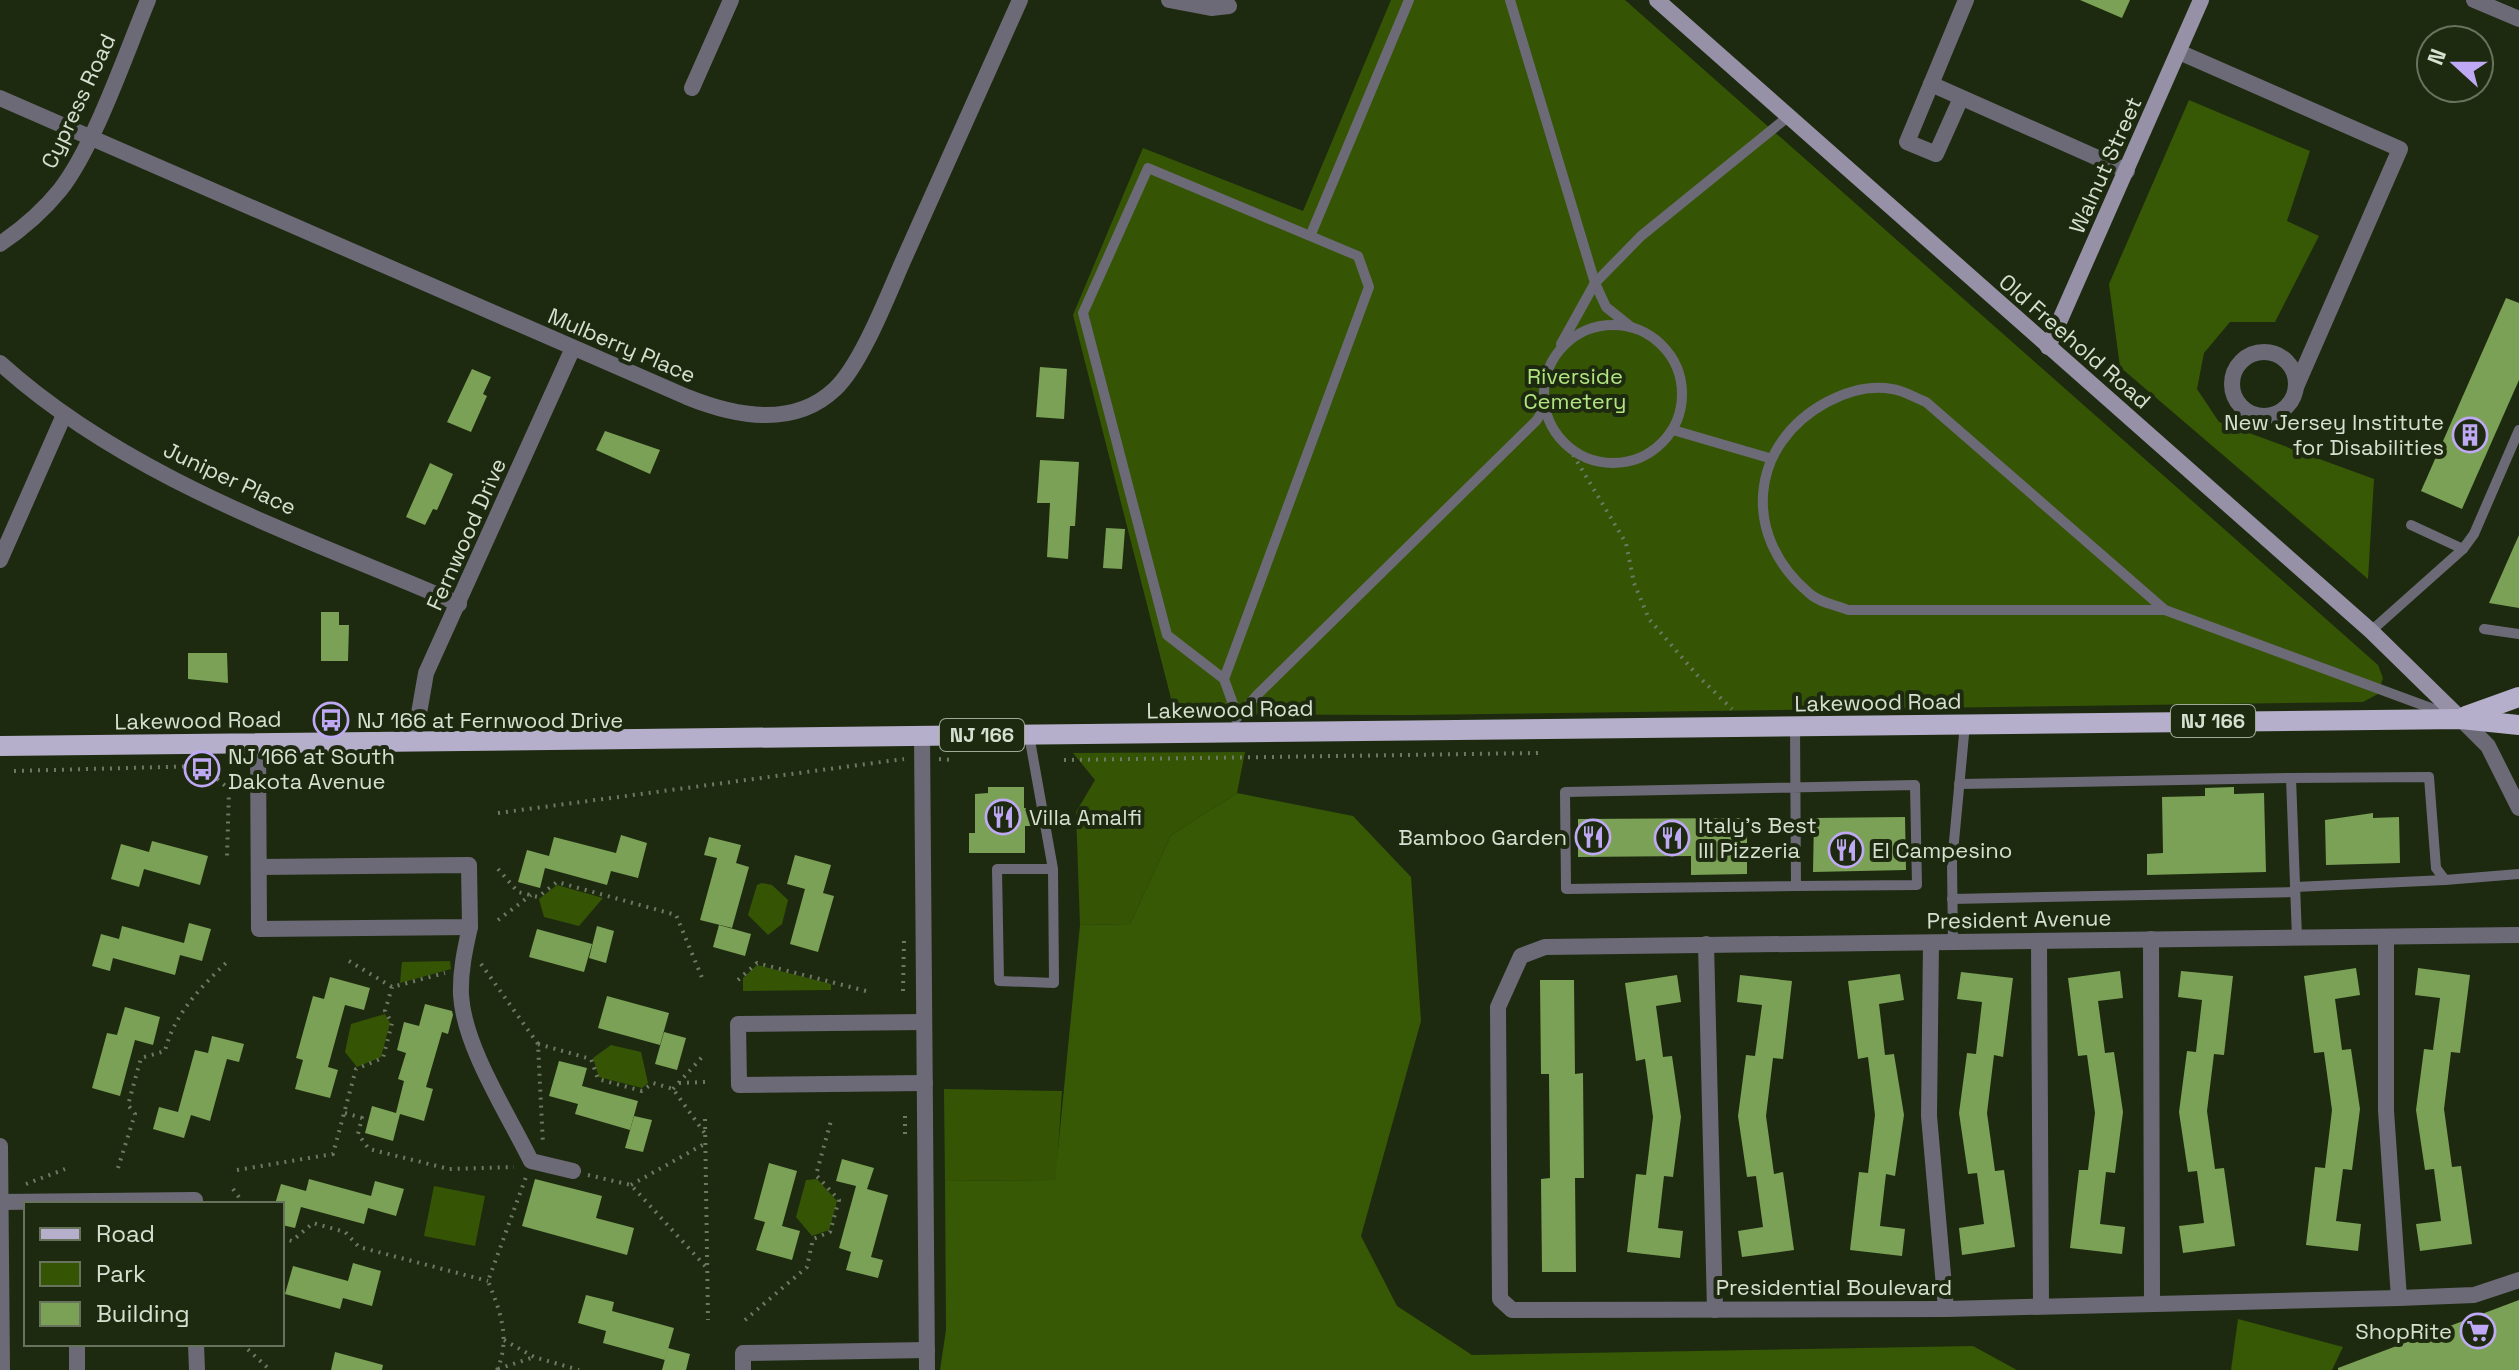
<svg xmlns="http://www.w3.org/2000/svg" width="2519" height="1370" viewBox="0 0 2519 1370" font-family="'Space Grotesk',sans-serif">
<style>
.green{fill:#355505}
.forest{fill:#375805}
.building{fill:#7ba156}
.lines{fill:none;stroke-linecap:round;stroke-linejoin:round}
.path{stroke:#6d7963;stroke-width:4;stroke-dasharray:2 6;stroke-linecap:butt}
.lane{stroke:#6d6a77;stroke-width:10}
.street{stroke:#6d6a77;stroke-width:16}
.secondary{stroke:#9691a6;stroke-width:16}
.primary{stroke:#b6afcb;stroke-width:20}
.labels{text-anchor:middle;stroke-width:8;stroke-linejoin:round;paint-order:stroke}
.shield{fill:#1d2a10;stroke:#9fa996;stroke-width:2}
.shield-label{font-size:20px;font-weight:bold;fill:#d7e0d0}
.street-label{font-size:22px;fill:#d7e0d0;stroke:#1d2a10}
.park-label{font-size:22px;fill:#b2e580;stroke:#1d2a10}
.poi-label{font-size:22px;fill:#d7e0d0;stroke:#1d2a10;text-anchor:start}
</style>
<rect width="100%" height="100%" fill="#1d2a10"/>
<g class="green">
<polygon points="1391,0 1625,0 2378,665 2383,678 2378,694 2363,702 1411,715 1175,714 1073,315 1143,148 1303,211"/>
<polygon points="1245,752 1237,793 1171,835 1130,924 1080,925 1076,812 1095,780 1073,753"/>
<polygon points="762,883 772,885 788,900 782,924 768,935 748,915 757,885"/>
<polygon points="557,885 603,898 579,926 544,917 539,899"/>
<polygon points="450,961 451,969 400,983 402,962"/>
<polygon points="757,965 831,984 831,990 743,991 743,978"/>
<polygon points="385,1014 390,1023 381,1057 357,1067 345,1052 351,1024"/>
<polygon points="611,1045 641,1052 648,1083 642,1088 599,1077 593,1058"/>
<polygon points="944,1089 1062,1091 1056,1180 945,1181"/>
<polygon points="817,1179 837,1201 829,1230 812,1236 796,1217 806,1180"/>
<polygon points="434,1186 485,1196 475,1246 424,1236"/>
</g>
<g class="forest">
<polygon points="2189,100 2310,151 2287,221 2319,236 2275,322 2230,322 2204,353 2197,389 2219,422 2374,479 2368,579 2120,367 2109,284"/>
<polygon points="1237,793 1353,816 1411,877 1421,1021 1361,1236 1397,1306 1472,1355 1973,1346 2017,1370 940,1370 946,1330 945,1181 1055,1180 1080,925 1130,924 1171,835"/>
<polygon points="2238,1319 2343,1347 2332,1370 2231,1370"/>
</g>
<g class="building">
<polygon points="2080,0 2130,0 2122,18"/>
<polygon points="2506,298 2519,303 2519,380 2462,509 2421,491"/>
<polygon points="1040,367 1067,369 1064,419 1036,417"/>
<polygon points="472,369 491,377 483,394 487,396 471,432 447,422"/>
<polygon points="605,431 660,450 650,474 596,450"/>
<polygon points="1040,460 1079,462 1075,526 1070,526 1068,559 1047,557 1050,503 1037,503"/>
<polygon points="430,463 453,474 437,510 433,509 425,525 406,517"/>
<polygon points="1106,528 1125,529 1122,569 1103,568"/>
<polygon points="2519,535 2519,608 2489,603"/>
<polygon points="321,612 339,612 339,625 349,625 348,661 321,661"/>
<polygon points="188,653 227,653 228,683 188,679"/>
<polygon points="988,787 1024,787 1024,808 1032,808 1032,826 1025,826 1025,853 969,853 969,833 975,833 975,794 988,793"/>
<polygon points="2234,787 2234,794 2264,793 2266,872 2147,875 2147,854 2163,853 2162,797 2205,796 2205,788"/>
<polygon points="2373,813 2373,818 2399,817 2400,863 2326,865 2325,820"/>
<polygon points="1905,817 1906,870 1813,872 1814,818"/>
<polygon points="1747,818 1747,874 1691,875 1691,856 1578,857 1578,819"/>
<polygon points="621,835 647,843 638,878 611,871 607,885 545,868 540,888 518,882 527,850 549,856 554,837 616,853"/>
<polygon points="709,837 741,845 736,863 749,867 732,928 700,920 717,858 704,855"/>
<polygon points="152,841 208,856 200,885 144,869 139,887 111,879 121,844 149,852"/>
<polygon points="795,855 831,865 823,893 834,896 818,952 790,944 805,889 787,884"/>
<polygon points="189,923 211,929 202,961 180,955 175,975 113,958 110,971 92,966 101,934 119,939 122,926 184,943"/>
<polygon points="719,925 751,934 745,956 713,947"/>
<polygon points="597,926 614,931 606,963 589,958"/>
<polygon points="537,929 592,944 584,972 529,957"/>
<polygon points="2356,968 2360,995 2335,999 2342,1050 2351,1049 2360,1109 2352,1170 2343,1169 2336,1221 2361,1224 2358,1251 2306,1245 2315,1167 2325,1168 2332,1110 2324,1052 2314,1053 2304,976"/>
<polygon points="2418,968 2470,975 2460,1053 2451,1052 2444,1109 2452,1167 2461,1166 2472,1244 2420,1251 2416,1224 2441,1221 2434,1169 2425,1170 2416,1110 2424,1049 2433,1050 2440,998 2415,995"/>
<polygon points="2120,971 2123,998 2098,1001 2105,1053 2114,1052 2123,1112 2115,1173 2106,1172 2100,1224 2125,1227 2122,1254 2070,1248 2079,1170 2088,1170 2095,1113 2087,1055 2078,1056 2068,978"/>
<polygon points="2181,971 2233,976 2224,1055 2214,1054 2207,1111 2215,1169 2224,1168 2235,1246 2183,1253 2179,1226 2204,1223 2197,1171 2188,1172 2179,1112 2187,1051 2196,1052 2202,1000 2178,997"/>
<polygon points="1961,972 2013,978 2003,1057 1994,1055 1987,1113 1995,1171 2004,1170 2015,1247 1962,1255 1959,1228 1984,1224 1977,1173 1968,1174 1959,1113 1967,1053 1976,1054 1982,1002 1957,999"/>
<polygon points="1900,974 1904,1000 1879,1004 1885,1055 1894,1054 1904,1115 1895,1176 1886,1174 1880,1226 1905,1229 1902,1256 1850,1250 1859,1172 1868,1173 1875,1115 1868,1057 1858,1059 1848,981"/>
<polygon points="1677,975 1681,1002 1656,1006 1663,1057 1672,1056 1681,1117 1673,1177 1664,1176 1658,1228 1683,1231 1680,1258 1627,1252 1636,1174 1646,1175 1653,1117 1645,1059 1636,1061 1625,983"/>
<polygon points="1740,975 1792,981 1783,1059 1773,1058 1766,1116 1774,1174 1783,1172 1794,1250 1742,1257 1738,1231 1763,1227 1756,1176 1747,1177 1738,1116 1746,1055 1755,1056 1762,1005 1737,1002"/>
<polygon points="330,977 370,988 364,1010 345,1005 328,1067 338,1070 330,1098 295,1089 303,1060 296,1058 313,996 324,999"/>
<polygon points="1540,980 1574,980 1575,1074 1583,1073 1584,1178 1575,1178 1576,1272 1542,1272 1541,1179 1550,1178 1549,1074 1541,1074"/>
<polygon points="607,996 669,1013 660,1045 598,1028"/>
<polygon points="425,1004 452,1011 453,1015 448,1034 442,1032 426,1087 433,1089 424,1121 400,1114 393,1141 365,1133 372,1106 396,1113 404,1081 398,1079 406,1053 397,1050 404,1022 419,1026"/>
<polygon points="125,1007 160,1017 153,1045 135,1040 120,1096 92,1088 107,1033 117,1035"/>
<polygon points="664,1032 686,1038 677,1070 655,1064"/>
<polygon points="212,1036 244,1044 239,1062 227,1059 210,1121 191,1115 184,1138 153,1129 159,1107 178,1112 195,1050 208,1053"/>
<polygon points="559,1061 587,1068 582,1086 638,1101 630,1130 575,1114 578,1104 549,1096"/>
<polygon points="634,1116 652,1120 643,1152 625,1148"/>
<polygon points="842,1159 874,1168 867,1189 888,1195 871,1257 883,1260 878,1278 846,1270 851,1252 839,1248 856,1186 836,1181"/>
<polygon points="769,1163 797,1171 782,1226 800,1231 792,1260 756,1250 765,1222 754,1219"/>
<polygon points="309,1179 371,1196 375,1181 404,1189 396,1216 368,1208 364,1224 301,1207 295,1228 282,1225 282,1204 275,1204 281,1184 306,1191"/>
<polygon points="535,1179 602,1196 596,1218 634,1228 627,1255 522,1226"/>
<polygon points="353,1263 381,1271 372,1306 343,1298 340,1309 285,1294 293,1266 348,1281"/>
<polygon points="586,1295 614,1302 612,1311 674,1328 665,1360 603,1343 606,1331 578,1323"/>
<polygon points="2519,1300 2519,1370 2338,1370 2338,1368"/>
<polygon points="668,1348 690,1354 686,1370 662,1370"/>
<polygon points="335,1352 383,1365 382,1370 331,1370"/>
</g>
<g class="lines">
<g class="path">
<polyline points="1569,448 1626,543 1634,583 1649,619 1697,675 1732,709"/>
<polyline points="939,759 953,760"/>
<polyline points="1064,760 1538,753"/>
<polyline points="14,771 202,766 229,789 227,857"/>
<polyline points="498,813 904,759"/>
<polyline points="498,869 518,892 538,897 557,882 676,915 703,980"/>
<polyline points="498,920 531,895"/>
<polyline points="349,961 392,987 445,973"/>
<polyline points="481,964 538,1044 543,1145"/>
<polyline points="738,980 757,963 866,991"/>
<polyline points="903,991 904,941"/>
<polyline points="538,1044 591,1059 598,1079 642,1091 653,1083 673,1089 706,1135"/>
<polyline points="679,1083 705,1082"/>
<polyline points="673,1089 704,1055"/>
<polyline points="345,1113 362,1118 358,1134 369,1149 449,1169 514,1167"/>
<polyline points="905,1116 905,1134"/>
<polyline points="705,1119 708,1320"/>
<path d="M118,1168L135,1114L128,1105L141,1058L165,1051C174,1014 201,987 227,962"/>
<polyline points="237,1170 333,1154 356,1069 383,1058 392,1023 385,1011 392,987"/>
<polyline points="588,1175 631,1185 706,1267"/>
<polyline points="26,1184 65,1169"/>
<polyline points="631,1185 706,1143"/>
<polyline points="233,1189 244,1204"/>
<polyline points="282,1238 292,1241 313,1223 345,1232 359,1247 488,1281"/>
<polyline points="745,1320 807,1267 813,1239 830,1232 839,1200 816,1175 832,1117"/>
<polyline points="504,1340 534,1357 579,1370"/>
<polyline points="242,1344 270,1370"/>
<polyline points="498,1369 534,1357"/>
<path d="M497,1370C511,1338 500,1311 488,1281L526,1177"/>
</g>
<g class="lane">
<polyline points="1510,0 1595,283 1606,307 1631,327"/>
<polyline points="1311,234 1409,0"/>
<circle cx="1613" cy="394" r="69"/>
<polyline points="1561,344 1595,283 1641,236 1789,116"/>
<polyline points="1673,430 1769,458"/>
<polyline points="2411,525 2463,549"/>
<path d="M2165,610H1848C1836,605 1818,602 1809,593C1741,536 1749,444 1827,402C1846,392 1870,385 1892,389C1903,390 1915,398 1926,402L2165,610L2447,714"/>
<polyline points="2484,629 2519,634"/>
<polyline points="2371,631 2463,549 2474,534 2519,430"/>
<polyline points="1224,679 1369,287 1358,256 1148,168 1083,313 1167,635 1224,679 1237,715"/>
<polyline points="1236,719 1257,695 1536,421 1545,408"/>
<polyline points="1795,727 1796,886 1917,885 1915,785 1565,792 1566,889 1796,886"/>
<polyline points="1029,735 1053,869 1054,983 999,981 997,869 1053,869"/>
<polyline points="1959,784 2291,778"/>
<polyline points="2295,887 2445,880"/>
<polyline points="1952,899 2295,892"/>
<polyline points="2297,938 2291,778 2429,777 2436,868 2445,880 2519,874"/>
<polyline points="1953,943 1952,863 1965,724"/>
</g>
<g class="street">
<polyline points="1169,0 1211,8 1229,6"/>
<polyline points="2474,0 2519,19"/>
<polyline points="2179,52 2400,149 2296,387"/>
<polyline points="1931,84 2127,171"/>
<polyline points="692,88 731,0"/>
<path d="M0,98L687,397C734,416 793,429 835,389C861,365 888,295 903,261C942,174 981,87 1020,0"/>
<polyline points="1961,98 1936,154 1907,142 1966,0"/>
<path d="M0,244C22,229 43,211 60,190C94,147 126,53 148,0"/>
<circle cx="2264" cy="384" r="32"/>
<path d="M0,363C128,479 302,536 459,604"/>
<polyline points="0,560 64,415"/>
<polyline points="2461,719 2488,746 2519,808"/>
<polyline points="922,736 927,1370"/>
<polyline points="414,742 426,673 573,348"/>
<polyline points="258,743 259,929 470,927 469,865 259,867"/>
<path d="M470,927C465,949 460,972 461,995C464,1047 508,1114 531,1161L573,1171"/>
<polyline points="2519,935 1545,947 1521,956 1498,1007 1500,1299 1512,1310 1946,1309 2399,1298 2474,1295 2519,1280"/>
<polyline points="2386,937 2386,1111 2399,1298"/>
<polyline points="2151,939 2152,1303"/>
<polyline points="2039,942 2041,1306"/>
<polyline points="1931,943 1929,1116 1946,1309"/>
<polyline points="1706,944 1715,1310"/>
<polyline points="924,1022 738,1024 739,1085 925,1083"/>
<polyline points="0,1146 2,1370"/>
<polyline points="0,1202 195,1200 195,1204"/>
<polyline points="77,1344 77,1370"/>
<polyline points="196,1344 197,1370"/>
<polyline points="743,1370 743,1353 927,1350"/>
</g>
<g class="secondary">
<polyline points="1657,0 2371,631 2461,719"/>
<polyline points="2048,347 2201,0"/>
</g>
<g class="primary">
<polyline points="2466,716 2519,697"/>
<polyline points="0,746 2461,719 2519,725"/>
</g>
</g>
<defs>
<g id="building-ring" transform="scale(1.8)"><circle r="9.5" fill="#1d2a10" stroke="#bfa9f4" stroke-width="1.5"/><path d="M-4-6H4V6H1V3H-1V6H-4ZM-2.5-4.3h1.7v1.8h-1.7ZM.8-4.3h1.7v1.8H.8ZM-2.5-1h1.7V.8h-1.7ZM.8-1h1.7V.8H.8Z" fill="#bfa9f4"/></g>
<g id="bus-ring" transform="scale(1.8)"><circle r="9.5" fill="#1d2a10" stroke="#bfa9f4" stroke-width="1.5"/><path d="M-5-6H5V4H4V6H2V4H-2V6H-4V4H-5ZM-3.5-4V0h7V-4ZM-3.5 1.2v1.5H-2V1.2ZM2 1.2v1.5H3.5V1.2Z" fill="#bfa9f4"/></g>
<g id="restaurant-ring" transform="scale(1.8)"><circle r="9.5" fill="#1d2a10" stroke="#bfa9f4" stroke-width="1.5"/><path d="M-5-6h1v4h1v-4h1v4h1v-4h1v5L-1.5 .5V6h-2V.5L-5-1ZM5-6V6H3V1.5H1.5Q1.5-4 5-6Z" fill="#bfa9f4"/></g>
<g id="supermarket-ring" transform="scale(1.8)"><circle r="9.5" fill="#1d2a10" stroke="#bfa9f4" stroke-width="1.5"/><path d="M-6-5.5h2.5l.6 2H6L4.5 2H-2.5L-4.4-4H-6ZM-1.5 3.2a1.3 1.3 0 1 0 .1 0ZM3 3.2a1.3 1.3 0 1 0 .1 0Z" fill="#bfa9f4"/></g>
</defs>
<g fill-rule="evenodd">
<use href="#building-ring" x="2470" y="435"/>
<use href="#bus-ring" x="331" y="720"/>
<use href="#bus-ring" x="202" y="769"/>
<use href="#restaurant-ring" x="1003" y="817"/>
<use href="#restaurant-ring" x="1593" y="837"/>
<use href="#restaurant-ring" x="1672" y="838"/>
<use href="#restaurant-ring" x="1846" y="850"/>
<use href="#supermarket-ring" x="2478" y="1331"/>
</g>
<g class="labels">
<g class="shield">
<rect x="2171" y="705" width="84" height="32" rx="6"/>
<rect x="940" y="719" width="84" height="32" rx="6"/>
</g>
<g class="shield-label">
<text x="2213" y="728">NJ 166</text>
<text x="982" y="742">NJ 166</text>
</g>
<g class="street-label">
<text transform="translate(78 101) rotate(-65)" y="8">Cypress Road</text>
<text transform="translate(2105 165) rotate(-66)" y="8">Walnut Street</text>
<text transform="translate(2075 341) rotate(41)" y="8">Old Freehold Road</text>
<text transform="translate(622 345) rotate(23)" y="8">Mulberry Place</text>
<text transform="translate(230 478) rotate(25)" y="8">Juniper Place</text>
<text transform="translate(466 534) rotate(-66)" y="8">Fernwood Drive</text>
<text transform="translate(1878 702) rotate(-1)" y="8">Lakewood Road</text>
<text transform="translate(1230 709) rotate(-1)" y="8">Lakewood Road</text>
<text transform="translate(198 720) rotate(-1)" y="8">Lakewood Road</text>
<text transform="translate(2019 919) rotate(-1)" y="8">President Avenue</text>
<text x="1834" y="1295">Presidential Boulevard</text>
</g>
<g class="park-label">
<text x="1575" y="384">Riverside<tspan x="1575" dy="25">Cemetery</tspan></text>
</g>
<g class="poi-label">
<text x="2444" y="430" text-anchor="end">New Jersey Institute<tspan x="2444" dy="25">for Disabilities</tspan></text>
<text x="357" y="728">NJ 166 at Fernwood Drive</text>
<text x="228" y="764">NJ 166 at South<tspan x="228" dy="25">Dakota Avenue</tspan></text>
<text x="1029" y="825">Villa Amalfi</text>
<text x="1698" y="833">Italy's Best<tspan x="1698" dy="25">III Pizzeria</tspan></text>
<text x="1567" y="845" text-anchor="end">Bamboo Garden</text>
<text x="1872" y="858">El Campesino</text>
<text x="2452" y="1339" text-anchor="end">ShopRite</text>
</g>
</g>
<rect x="24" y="1202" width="260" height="144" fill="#1d2a10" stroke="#67735d" stroke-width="2"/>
<rect x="40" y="1228" width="40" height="12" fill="#b6afcb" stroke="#67735d" stroke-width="2"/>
<text x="96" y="1242" font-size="24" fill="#d7e0d0">Road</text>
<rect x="40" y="1262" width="40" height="24" fill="#355505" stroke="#67735d" stroke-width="2"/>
<text x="96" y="1282" font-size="24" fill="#d7e0d0">Park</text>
<rect x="40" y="1302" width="40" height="24" fill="#7ba156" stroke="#67735d" stroke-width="2"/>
<text x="96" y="1322" font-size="24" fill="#d7e0d0">Building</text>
<g transform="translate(2455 64) rotate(291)"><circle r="38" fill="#1d2a10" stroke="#67735d" stroke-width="2"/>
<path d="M0-6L14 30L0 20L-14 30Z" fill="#bfa9f4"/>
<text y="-12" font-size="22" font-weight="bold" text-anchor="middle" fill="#d7e0d0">N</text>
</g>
</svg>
